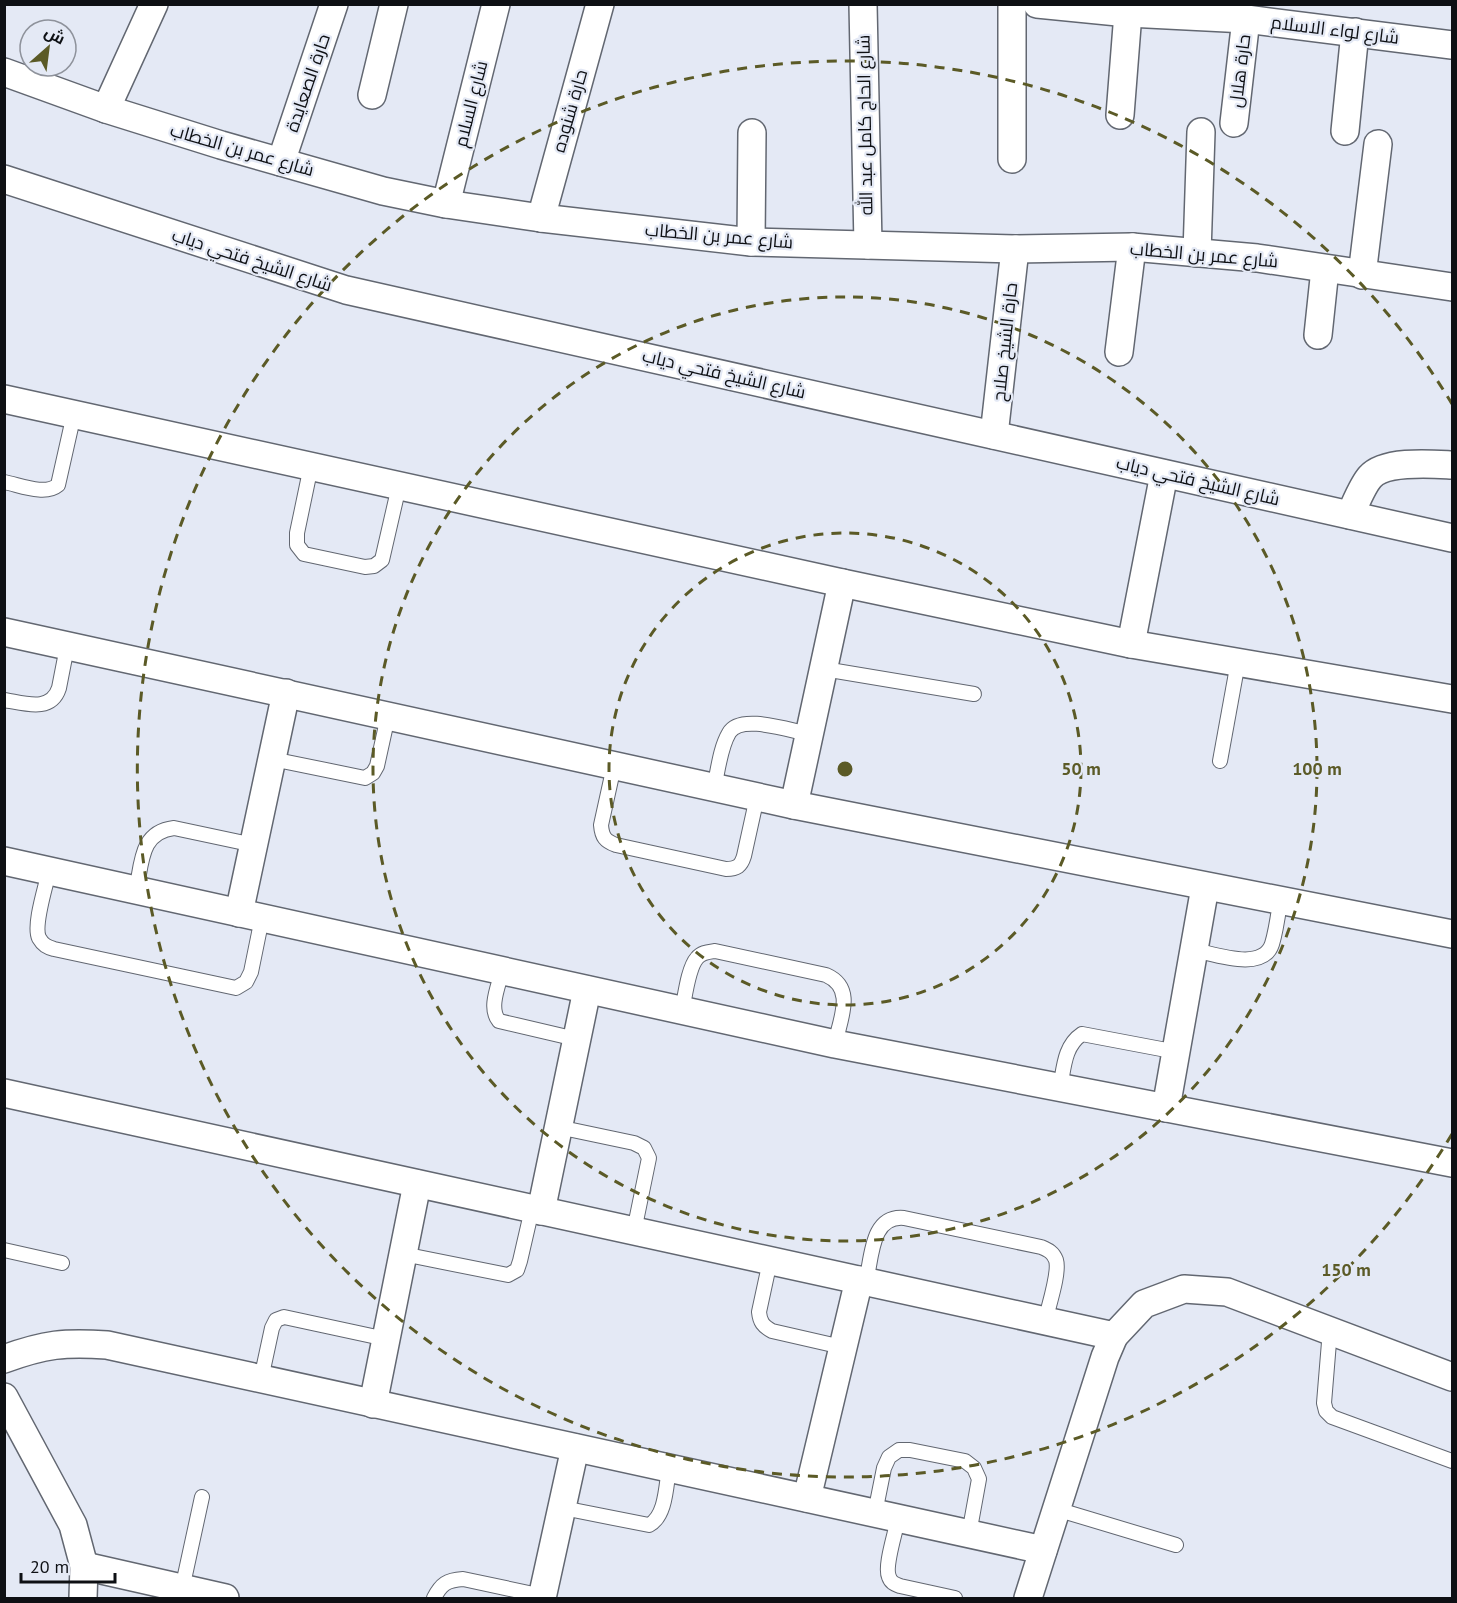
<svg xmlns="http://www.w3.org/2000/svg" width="1457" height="1603" viewBox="0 0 1457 1603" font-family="'PT Sans',Cairo,sans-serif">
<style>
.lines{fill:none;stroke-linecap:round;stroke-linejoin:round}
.lane-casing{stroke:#626771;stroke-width:16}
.street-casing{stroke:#626771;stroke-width:30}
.lane{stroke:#fff;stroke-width:14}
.street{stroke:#fff;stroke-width:27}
.ring{fill:none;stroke:#5b5a26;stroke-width:3;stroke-dasharray:10 8}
.labels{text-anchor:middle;stroke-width:4.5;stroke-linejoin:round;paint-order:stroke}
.street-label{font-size:18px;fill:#0e1014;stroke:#e4e9f5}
.centre{fill:#5b5a26;stroke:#e4e9f5;stroke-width:3}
.ring-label{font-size:18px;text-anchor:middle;font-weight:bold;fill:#5b5a26;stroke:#e4e9f5;stroke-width:4.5;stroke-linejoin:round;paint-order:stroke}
</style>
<rect width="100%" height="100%" fill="#e4e9f5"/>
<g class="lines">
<g class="lane-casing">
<g id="lane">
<polyline points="311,466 297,533 297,545 304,554 365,567 374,566 382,560 399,486"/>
<path d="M4,482C20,485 45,496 58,485L74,414"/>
<polyline points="824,669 974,694"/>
<path d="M4,700C24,703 51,713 59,688L67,647"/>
<polyline points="272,759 365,778 373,773 377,766 388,716"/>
<polyline points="1220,761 1238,662"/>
<path d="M614,766L601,825C602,837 605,841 616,845L726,869C737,869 741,866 744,856L757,797"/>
<path d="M714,788C718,771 720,748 729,733C740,713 791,731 809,734"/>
<path d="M49,871C46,886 33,925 39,938C43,945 47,947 54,949L236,988L246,982L251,972L262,918"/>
<path d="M136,891C142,863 140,832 174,828L254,845"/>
<path d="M1194,950C1215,954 1263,972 1272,944C1276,931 1278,916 1280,902"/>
<path d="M502,971C499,985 488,1008 499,1021L576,1039"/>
<path d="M682,1011C685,997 688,968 697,958C702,952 708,952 715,951L826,975C856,988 840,1019 835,1044"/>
<path d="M1060,1088C1064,1068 1064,1046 1082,1034L1177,1052"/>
<polyline points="558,1127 634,1143 644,1148 649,1158 634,1231"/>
<polyline points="4,1250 62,1263"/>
<polyline points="403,1254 508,1275 517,1270 520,1261 532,1209"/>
<path d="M770,1261L759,1312C760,1322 763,1326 772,1331L842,1347"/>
<path d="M866,1282C872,1257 871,1215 904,1218L1041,1247C1048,1250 1053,1252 1056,1260C1060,1273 1048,1307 1045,1322"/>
<polyline points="1330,1330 1324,1403 1326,1411 1332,1417 1452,1461"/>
<polyline points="261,1379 272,1328 276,1320 284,1317 386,1339"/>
<path d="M563,1508L649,1525C666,1516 666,1486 669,1468"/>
<polyline points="1056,1509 1176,1545"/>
<polyline points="875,1513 884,1468 889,1457 899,1450 910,1450 965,1461 974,1468 979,1479 969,1534"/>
<path d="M898,1518C896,1532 884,1566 889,1577C891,1583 895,1584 900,1586L955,1598"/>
<polyline points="182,1589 202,1497"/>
<path d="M434,1598C441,1584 447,1580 463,1579L543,1596"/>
</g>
</g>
<g class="street-casing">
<g id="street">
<polyline points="863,4 868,245"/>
<polyline points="1012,4 1012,159"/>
<polyline points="1037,4 1128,13 1246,19 1452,45"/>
<polyline points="4,72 106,109 221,145 383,191 446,204 541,218 751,242 1015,249 1132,247 1257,258 1452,287"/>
<polyline points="372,95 394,4"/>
<polyline points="106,109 154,4"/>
<polyline points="1120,115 1128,13"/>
<polyline points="1234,123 1246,19"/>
<polyline points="1345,131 1355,32"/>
<polyline points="281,162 334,4"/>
<polyline points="4,179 346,290 1452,538"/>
<polyline points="446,204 496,4"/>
<polyline points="541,218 600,4"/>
<polyline points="751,242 752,133"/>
<polyline points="1197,253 1201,132"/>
<polyline points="1362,275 1378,144"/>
<polyline points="1318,335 1325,269"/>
<polyline points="1119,352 1132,247"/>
<polyline points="4,399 842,583 1131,644 1452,699"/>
<polyline points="994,435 1015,249"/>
<path d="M1350,515C1355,505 1362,486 1370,477C1385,460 1432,464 1452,465"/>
<polyline points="4,632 794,805 1452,934"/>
<polyline points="1131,644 1164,474"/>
<polyline points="794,805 842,583"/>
<polyline points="4,861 835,1044 1452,1163"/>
<polyline points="239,913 286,693"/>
<polyline points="4,1093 1114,1336"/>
<polyline points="1166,1108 1205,887"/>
<polyline points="541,1211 587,990"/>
<path d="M4,1359C45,1344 65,1342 107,1345L1043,1550"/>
<polyline points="4,1397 73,1525 84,1566 83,1598"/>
<polyline points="373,1404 417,1184"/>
<polyline points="807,1498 859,1280"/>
<polyline points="84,1566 225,1598"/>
<polyline points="542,1598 575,1448"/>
<polyline points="1028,1598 1105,1357 1114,1336 1144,1304 1184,1289 1227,1292 1452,1377"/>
</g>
</g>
<use href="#lane" class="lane"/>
<use href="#street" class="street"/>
</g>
<g class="ring">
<circle cx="845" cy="769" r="236"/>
<circle cx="845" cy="769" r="472"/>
<path d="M1452 1134A708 708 0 1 1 1452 404"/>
</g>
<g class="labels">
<g class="street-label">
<text transform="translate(1335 30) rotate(7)" y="6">شارع لواء الاسلام</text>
<text transform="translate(1240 71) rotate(-83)" y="6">حارة هلال</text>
<text transform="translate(308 83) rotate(-71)" y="6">حارة الصعايدة</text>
<text transform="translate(471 104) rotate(-76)" y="6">شارع السلام</text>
<text transform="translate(570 111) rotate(-74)" y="6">حارة شنوده</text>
<text transform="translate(865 125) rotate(-91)" y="6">شارع الحاج كامل عبد الله</text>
<text transform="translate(242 150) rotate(16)" y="6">شارع عمر بن الخطاب</text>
<text transform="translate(719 236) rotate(5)" y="6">شارع عمر بن الخطاب</text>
<text transform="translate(1204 255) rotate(5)" y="6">شارع عمر بن الخطاب</text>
<text transform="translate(252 260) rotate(18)" y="6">شارع الشيخ فتحي دياب</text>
<text transform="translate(1005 342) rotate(-84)" y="6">حارة الشيخ صلاح</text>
<text transform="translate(724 374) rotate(13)" y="6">شارع الشيخ فتحي دياب</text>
<text transform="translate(1198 481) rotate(13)" y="6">شارع الشيخ فتحي دياب</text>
</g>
</g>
<circle cx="845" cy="769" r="9" class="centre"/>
<g class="ring-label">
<text x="1081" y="775">50 m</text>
<text x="1317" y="775">100 m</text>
<text x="1346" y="1276">150 m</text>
</g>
<rect width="1457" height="1603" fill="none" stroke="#0e1014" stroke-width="12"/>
<g transform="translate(48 48) rotate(28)"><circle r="28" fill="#e4e9f5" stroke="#8e929b" stroke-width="1.5"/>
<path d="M0-4.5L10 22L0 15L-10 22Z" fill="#5b5a26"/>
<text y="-9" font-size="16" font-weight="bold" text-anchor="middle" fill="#0e1014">ش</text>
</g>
<path d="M21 1573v9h94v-9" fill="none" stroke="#0e1014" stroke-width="3"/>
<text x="30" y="1573" font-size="18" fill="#0e1014" stroke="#e4e9f5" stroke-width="4.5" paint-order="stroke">20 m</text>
</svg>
